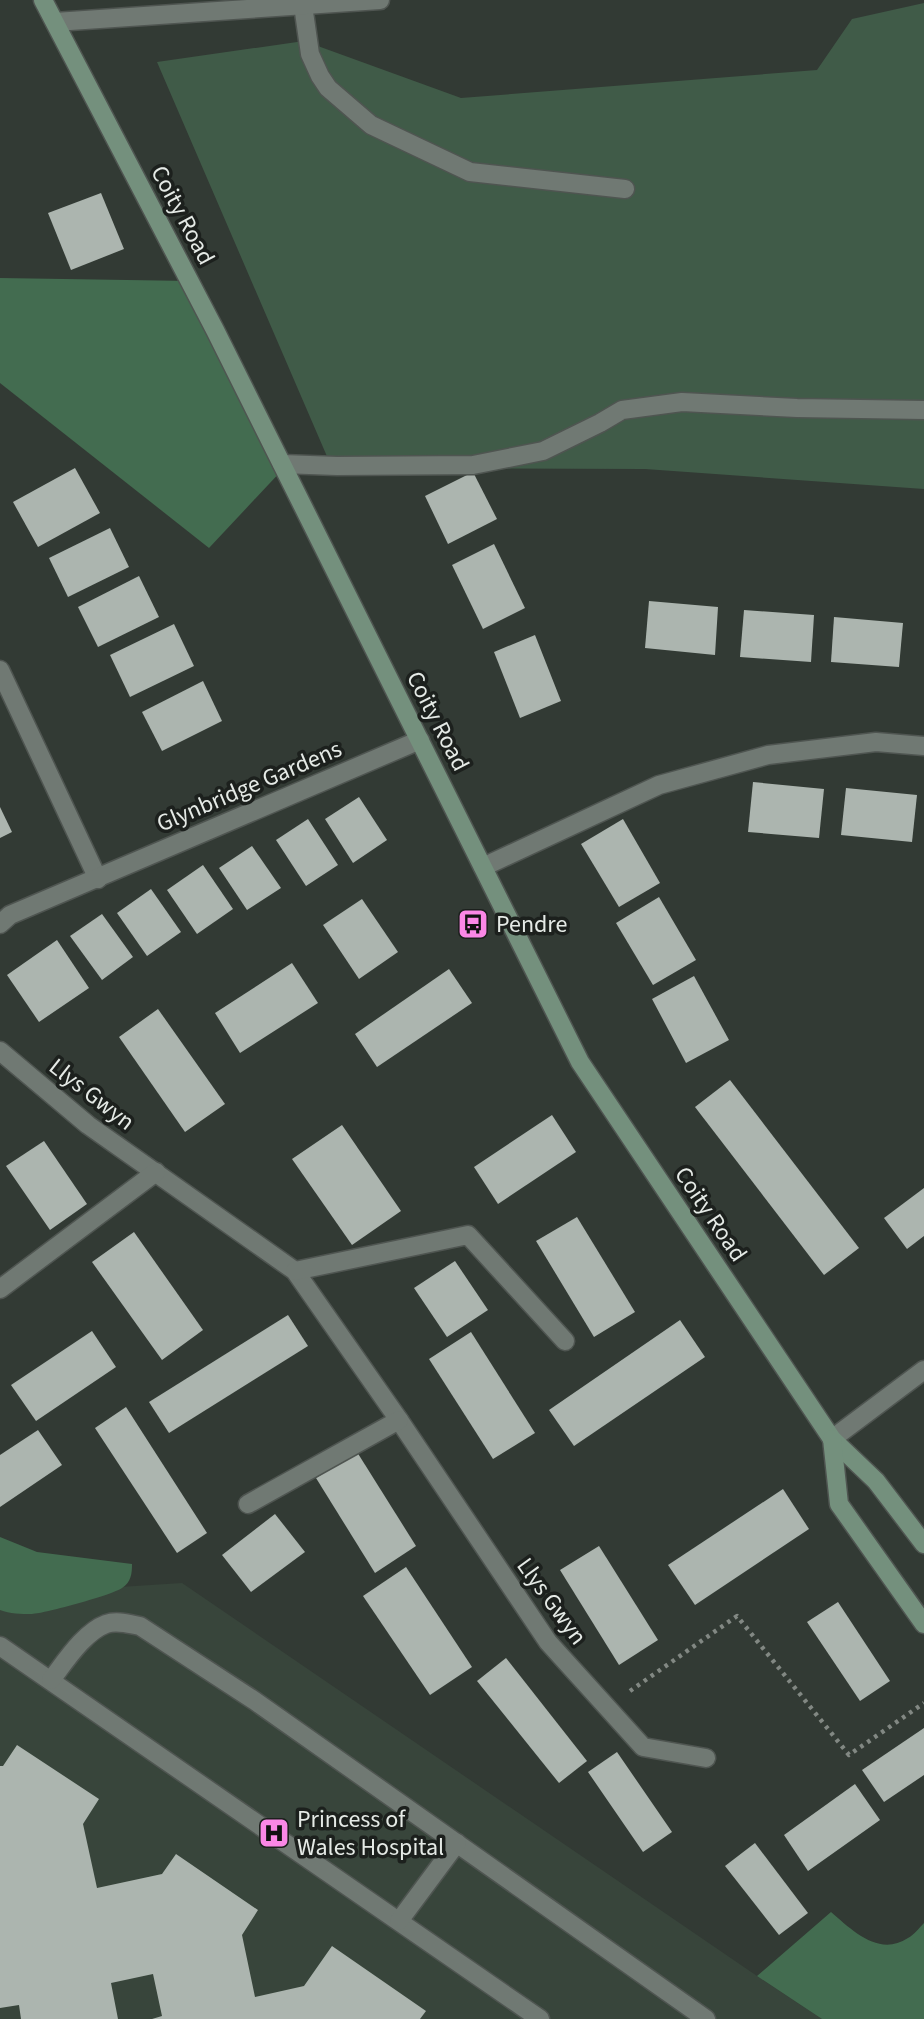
<svg xmlns="http://www.w3.org/2000/svg" width="924" height="2019" viewBox="0 0 924 2019" font-family="'Source Sans 3',sans-serif">
<style>
.built{fill:#38453b}
.green{fill:#405b48}
.forest{fill:#436c50}
.building{fill:#acb5af}
.lines{fill:none;stroke-linecap:round;stroke-linejoin:round}
.lane-casing{stroke:#4f5551;stroke-width:21}
.street-casing{stroke:#4f5551;stroke-width:21}
.secondary-casing{stroke:#4f5551;stroke-width:21}
.path{stroke:#828883;stroke-width:4.5;stroke-dasharray:3.5 5;stroke-linecap:butt}
.lane{stroke:#707973;stroke-width:18}
.street{stroke:#707973;stroke-width:18}
.secondary{stroke:#74907d;stroke-width:18}
.labels{text-anchor:middle;stroke-width:7;stroke-linejoin:round;paint-order:stroke}
.street-label{font-size:24px;fill:#e5eae6;stroke:#1c201d}
.poi-label{font-size:24px;fill:#e5eae6;stroke:#1c201d;text-anchor:start}
</style>
<rect width="100%" height="100%" fill="#323a34"/>
<polygon class="built" points="182,1583 757,1976 822,2019 0,2019 0,1588 11,1594"/>
<polygon class="green" points="924,3 924,489 645,469 332,468 157,62 304,41 461,98 817,70 852,19"/>
<g class="forest">
<polygon points="0,278 191,281 284,468 209,548 0,383"/>
<path d="M0,1537L37,1552L132,1564C132,1574 131,1582 122,1588C112,1595 46,1613 32,1614C21,1614 10,1614 0,1610Z"/>
<path d="M831,1912C853,1931 879,1957 908,1938C914,1935 919,1928 924,1923V2019H822L757,1976Z"/>
</g>
<g class="building">
<polygon points="101,193 124,249 71,270 48,213"/>
<polygon points="75,468 100,513 38,547 13,502"/>
<polygon points="473,472 497,519 448,544 425,496"/>
<polygon points="110,528 129,567 68,597 49,558"/>
<polygon points="494,544 525,608 483,629 452,565"/>
<polygon points="139,576 159,617 98,647 78,607"/>
<polygon points="649,601 718,607 715,655 645,648"/>
<polygon points="744,610 814,615 811,662 740,657"/>
<polygon points="834,617 903,623 899,667 831,662"/>
<polygon points="174,624 194,666 130,697 110,655"/>
<polygon points="535,635 561,701 520,718 494,652"/>
<polygon points="203,681 222,721 162,751 142,712"/>
<polygon points="753,782 824,789 819,838 748,832"/>
<polygon points="846,788 917,795 912,842 841,835"/>
<polygon points="359,797 387,840 353,863 325,819"/>
<polygon points="0,807 12,832 0,838"/>
<polygon points="308,819 338,865 306,886 276,840"/>
<polygon points="623,819 660,883 619,907 581,844"/>
<polygon points="252,846 281,888 247,910 219,868"/>
<polygon points="203,865 233,909 197,934 167,890"/>
<polygon points="151,889 181,932 147,956 117,913"/>
<polygon points="659,897 696,960 653,985 616,923"/>
<polygon points="362,899 398,952 359,979 323,925"/>
<polygon points="102,914 133,957 102,980 70,936"/>
<polygon points="57,940 89,988 39,1022 7,975"/>
<polygon points="292,963 318,1003 240,1053 215,1013"/>
<polygon points="449,969 472,1003 377,1067 355,1034"/>
<polygon points="694,976 729,1040 686,1063 652,999"/>
<polygon points="158,1009 225,1104 185,1132 119,1037"/>
<polygon points="730,1080 859,1248 824,1275 695,1107"/>
<polygon points="552,1115 576,1152 498,1204 474,1167"/>
<polygon points="342,1125 401,1211 352,1245 292,1159"/>
<polygon points="44,1141 87,1204 50,1230 6,1166"/>
<polygon points="924,1188 924,1236 907,1249 884,1218"/>
<polygon points="577,1217 635,1312 594,1337 536,1241"/>
<polygon points="134,1232 203,1330 162,1360 92,1262"/>
<polygon points="455,1261 488,1310 447,1337 414,1288"/>
<polygon points="288,1315 308,1346 169,1433 149,1402"/>
<polygon points="680,1320 705,1357 574,1446 549,1410"/>
<polygon points="92,1331 116,1367 36,1421 11,1385"/>
<polygon points="471,1332 535,1433 493,1459 429,1359"/>
<polygon points="126,1407 207,1533 177,1553 95,1428"/>
<polygon points="38,1430 62,1465 0,1507 0,1455"/>
<polygon points="357,1452 416,1546 375,1573 316,1478"/>
<polygon points="783,1489 809,1529 695,1605 668,1565"/>
<polygon points="275,1514 305,1552 251,1592 222,1555"/>
<polygon points="599,1546 658,1640 619,1665 560,1570"/>
<polygon points="406,1567 472,1667 430,1695 363,1596"/>
<polygon points="838,1602 890,1681 860,1701 807,1622"/>
<polygon points="506,1658 587,1761 559,1783 477,1681"/>
<polygon points="924,1728 924,1775 884,1802 862,1770"/>
<polygon points="17,1745 99,1799 83,1824 97,1888 162,1874 176,1854 258,1910 242,1935 255,1997 304,1986 332,1946 426,2011 420,2019 152,2019 162,2016 153,1974 111,1983 118,2019 21,2019 19,2005 0,2008 0,1766 3,1766"/>
<polygon points="617,1752 672,1832 643,1852 588,1772"/>
<polygon points="855,1784 880,1820 808,1871 784,1835"/>
<polygon points="755,1843 808,1913 779,1935 725,1866"/>
</g>
<g class="lines">
<g class="lane-casing">
<g id="lane">
<polyline points="303,5 310,54 320,76 328,88 371,125 470,172 625,189"/>
<polyline points="55,22 380,0"/>
<polyline points="282,464 337,466 473,465 543,451 600,423 622,410 682,402 797,408 924,410"/>
<polyline points="0,1646 540,2019"/>
<path d="M51,1680C65,1662 84,1632 106,1624C117,1620 129,1624 140,1626L255,1701L706,2019"/>
<polyline points="399,1921 457,1843"/>
</g>
</g>
<g class="street-casing">
<g id="street">
<polyline points="0,670 98,879"/>
<polyline points="483,867 659,785 768,755 876,742 924,746"/>
<polyline points="0,924 10,915 420,740"/>
<polyline points="0,1051 88,1125 295,1271 399,1420 548,1642 643,1747 706,1758"/>
<polyline points="295,1271 468,1235 565,1341"/>
<polyline points="0,1289 156,1172"/>
<polyline points="832,1439 924,1370"/>
<polyline points="248,1504 399,1420"/>
</g>
</g>
<g class="secondary-casing">
<g id="secondary">
<polyline points="43,0 215,330 580,1062 832,1439 876,1481 924,1544"/>
<polyline points="832,1439 839,1504 924,1624"/>
</g>
</g>
<polyline class="path" points="630,1691 737,1616 849,1755 924,1703"/>
<use href="#lane" class="lane"/>
<use href="#street" class="street"/>
<use href="#secondary" class="secondary"/>
</g>
<defs>
<g id="bus-square" transform="scale(1.575)"><rect x="-9" y="-9" width="18" height="18" rx="4" fill="#fb87e6" stroke="#1c201d"/><path d="M-5-6H5V4H4V6H2V4H-2V6H-4V4H-5ZM-3.5-4V0h7V-4ZM-3.5 1.2v1.5H-2V1.2ZM2 1.2v1.5H3.5V1.2Z" fill="#111"/></g>
<g id="hospital-square" transform="scale(1.575)"><rect x="-9" y="-9" width="18" height="18" rx="4" fill="#fb87e6" stroke="#1c201d"/><path d="M-5-5h3v3.5h4V-5h3V5h-3V1.5h-4V5h-3Z" fill="#111"/></g>
</defs>
<g fill-rule="evenodd">
<use href="#bus-square" x="473" y="924"/>
<use href="#hospital-square" x="274" y="1833"/>
</g>
<g class="labels">
<g class="street-label">
<text transform="translate(183 215) rotate(62)" y="8">Coity Road</text>
<text transform="translate(438 721) rotate(63)" y="8">Coity Road</text>
<text transform="translate(249 786) rotate(-23)" y="8">Glynbridge Gardens</text>
<text transform="translate(92 1094) rotate(38)" y="8">Llys Gwyn</text>
<text transform="translate(711 1214) rotate(56)" y="8">Coity Road</text>
<text transform="translate(552 1601) rotate(54)" y="8">Llys Gwyn</text>
</g>
<g class="poi-label">
<text x="496" y="932">Pendre</text>
<text x="297" y="1827">Princess of<tspan x="297" dy="28">Wales Hospital</tspan></text>
</g>
</g>
</svg>
